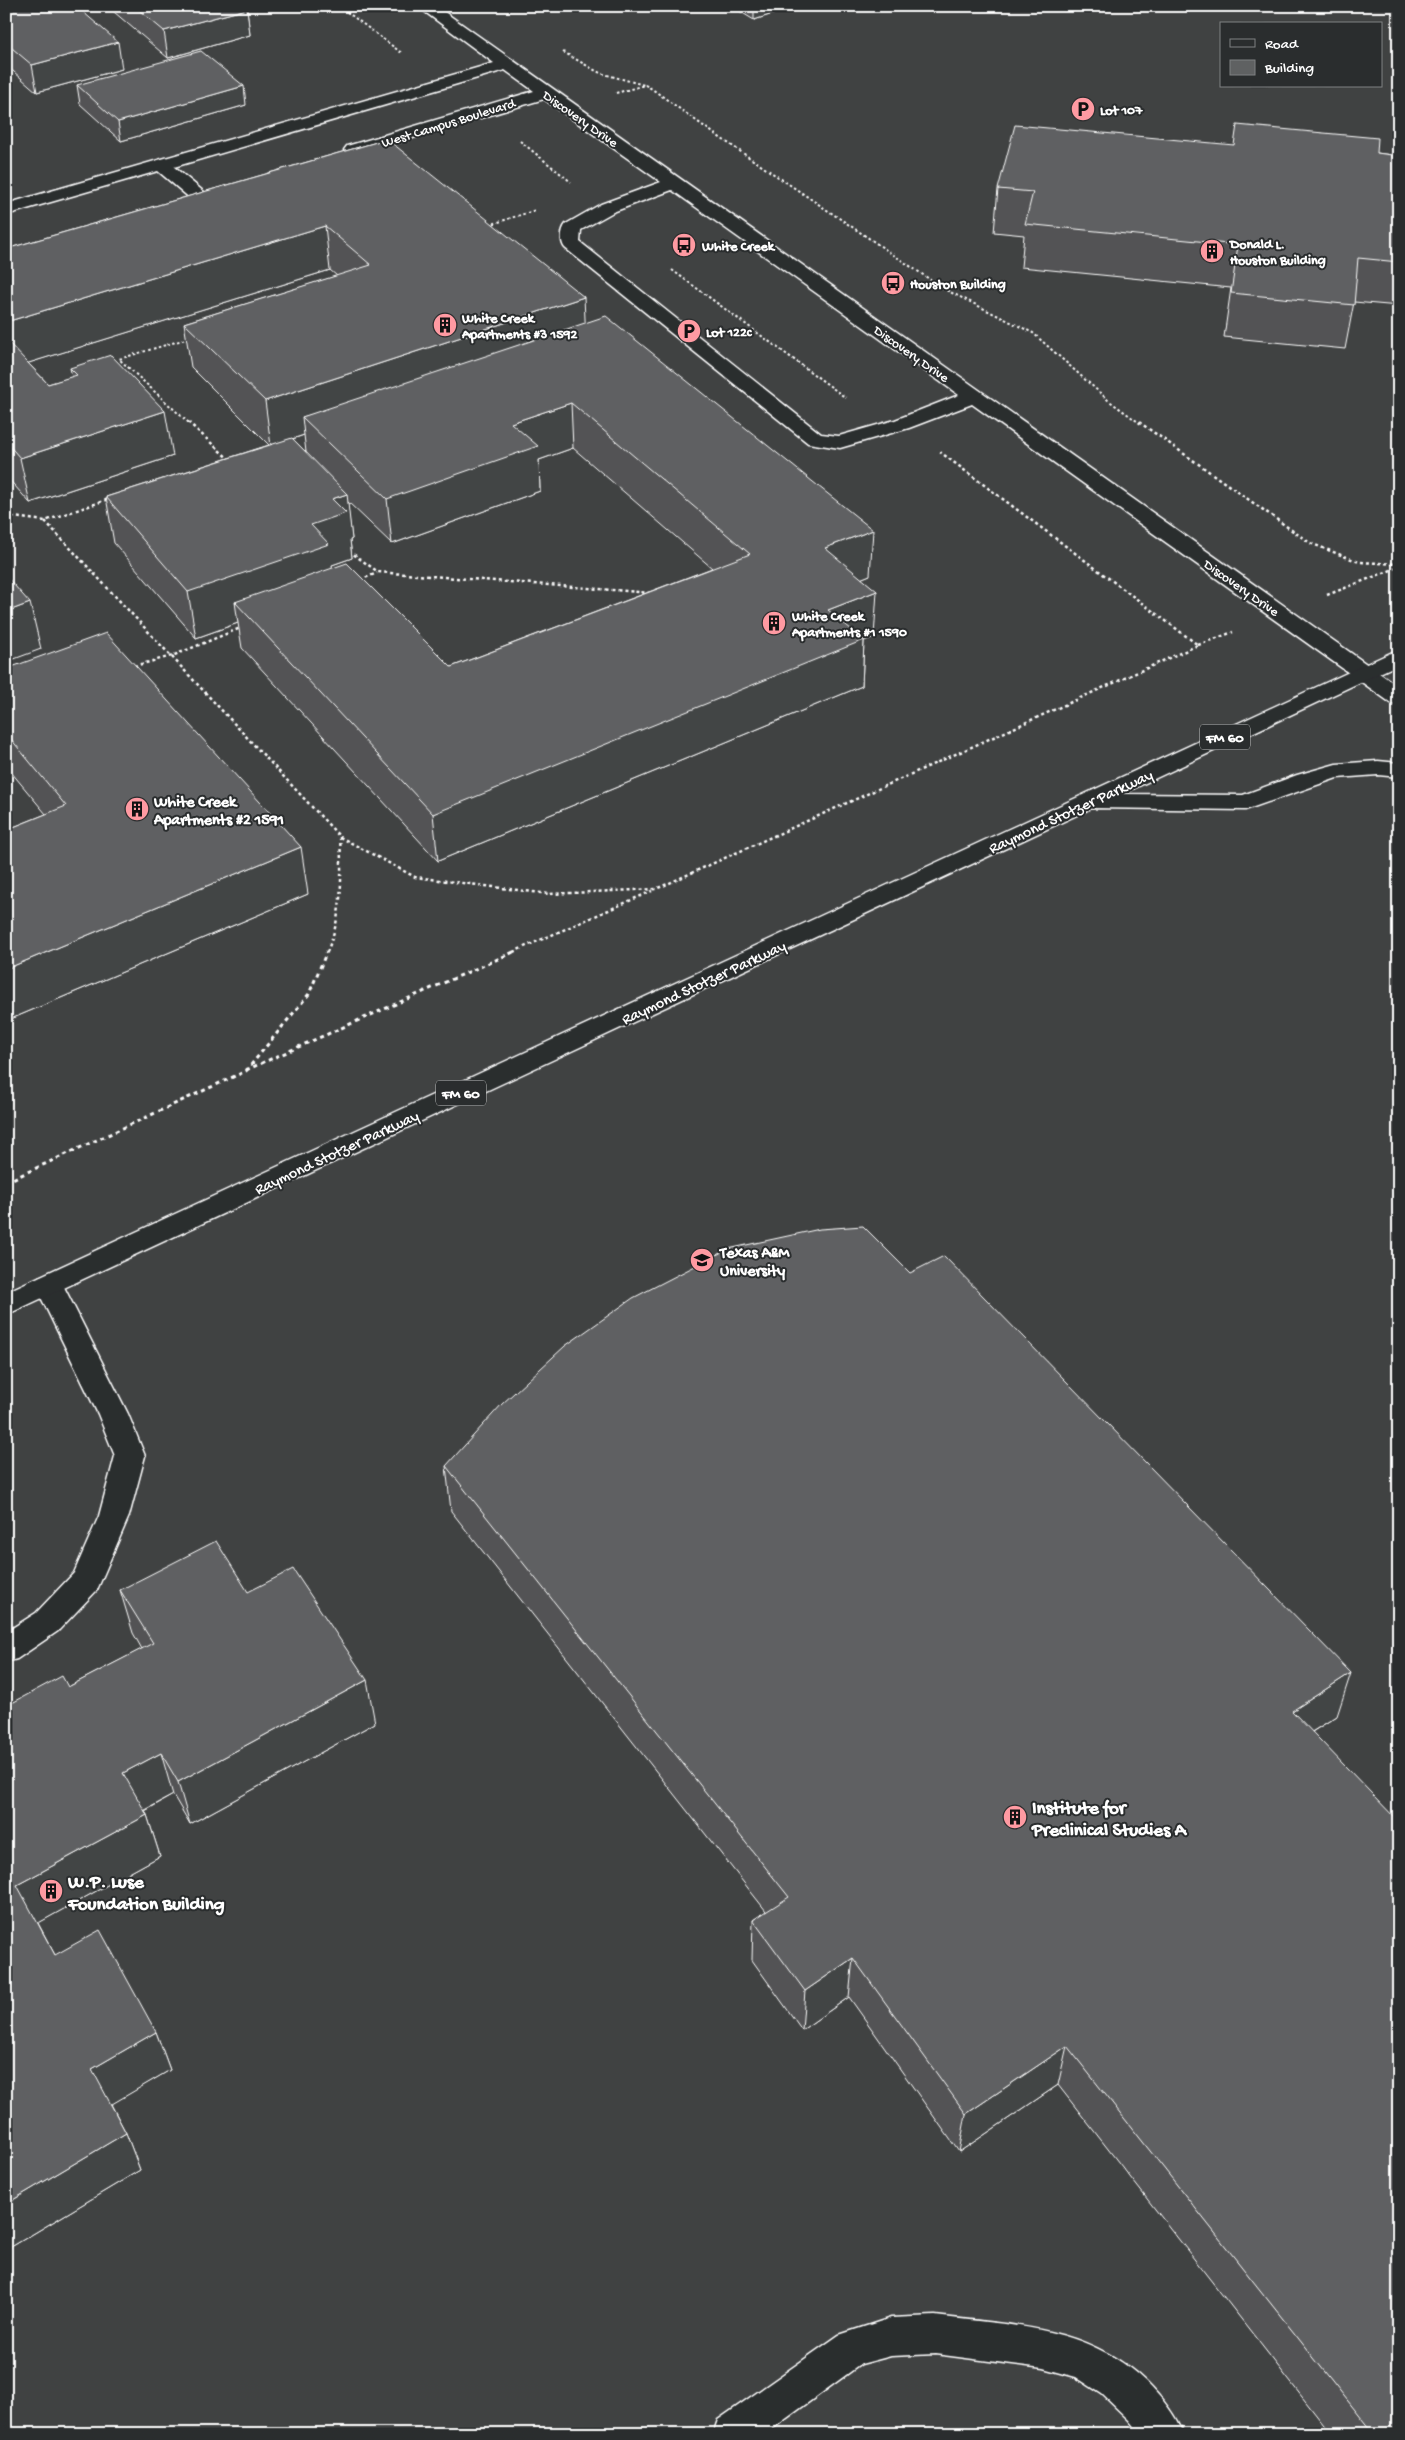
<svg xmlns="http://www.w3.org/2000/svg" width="1405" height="2440" viewBox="0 0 1405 2440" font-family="'Gochi Hand',sans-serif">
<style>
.built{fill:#404243;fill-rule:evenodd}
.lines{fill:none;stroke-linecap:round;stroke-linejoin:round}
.minor-casing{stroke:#fff;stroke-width:3}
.major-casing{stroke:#fff;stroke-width:3}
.path-far2{stroke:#fff;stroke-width:2;stroke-dasharray:2.5 2.5;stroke-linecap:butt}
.path-far1{stroke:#fff;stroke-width:2.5;stroke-dasharray:3 3;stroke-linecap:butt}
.path{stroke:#fff;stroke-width:3;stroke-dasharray:4 4;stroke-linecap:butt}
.minor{fill:#2a2d2e;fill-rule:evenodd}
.major{fill:#2a2d2e;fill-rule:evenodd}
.wall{fill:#525354;stroke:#fff;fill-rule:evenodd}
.shaded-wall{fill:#424445;stroke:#fff}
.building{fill:#5f6162;stroke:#fff}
.labels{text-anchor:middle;stroke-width:4;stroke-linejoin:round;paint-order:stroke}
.far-poi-label{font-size:14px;font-weight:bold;fill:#fff;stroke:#2a2d2e;text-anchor:start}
.far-street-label{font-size:14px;fill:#fff;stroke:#2a2d2e}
.shield{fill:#2a2d2e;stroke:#bfc0c0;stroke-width:1}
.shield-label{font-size:15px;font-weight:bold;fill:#fff}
.poi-label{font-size:16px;font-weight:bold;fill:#fff;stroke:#2a2d2e;text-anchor:start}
.street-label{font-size:16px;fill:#fff;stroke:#2a2d2e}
.near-poi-label{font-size:19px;font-weight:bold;fill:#fff;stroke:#2a2d2e;text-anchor:start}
</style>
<rect width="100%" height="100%" fill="#333536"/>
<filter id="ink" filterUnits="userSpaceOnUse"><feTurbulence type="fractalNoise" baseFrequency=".02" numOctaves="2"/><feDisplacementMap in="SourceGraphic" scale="10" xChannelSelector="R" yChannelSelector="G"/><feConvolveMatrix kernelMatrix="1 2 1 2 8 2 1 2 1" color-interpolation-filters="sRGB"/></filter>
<g filter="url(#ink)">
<path class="built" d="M6,6H1399V2434H6ZM1221,24H1381V86H1221Z"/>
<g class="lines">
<g class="minor-casing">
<g id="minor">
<path d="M417,6H436L1399,687V705L1391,703L972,404L909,428L840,448L808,443L565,248C560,242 561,230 566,224L601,204L661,182L544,99L359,154H347L344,150L347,146L534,91L505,70L174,167L204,192L207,196L204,200H192L158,171L6,215V204L494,63ZM672,190L959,395L895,420L839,436L821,434L580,242L581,230L613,212Z"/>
<polygon points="49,1274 59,1277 63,1285 128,1414 145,1456 129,1516 97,1590 58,1631 17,1659 6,1662 6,1632 36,1613 74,1573 99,1516 115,1456 98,1414 35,1285 39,1277"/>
<path d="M935,2316C1012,2326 1086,2325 1146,2382C1161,2397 1175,2414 1183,2434H1140L1129,2420L1102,2394L1076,2377L1043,2368L935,2354L891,2356L861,2364L765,2434H713L718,2420L839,2335L891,2318Z"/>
</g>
</g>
<g class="major-casing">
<polygon id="major" points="1399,649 1399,664 1122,794 1243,795 1297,775 1336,764 1378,761 1399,763 1399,777 1378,775 1337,778 1245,810 1092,808 6,1315 6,1292"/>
</g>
<g class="path-far2">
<polyline points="339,6 403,54"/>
<polyline points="563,52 600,73 644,85"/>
<polyline points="616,93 645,85 652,89 716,135 944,289 1033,333 1108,400 1141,424"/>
<polyline points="520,141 571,182"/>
<polyline points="489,225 536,210"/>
<polyline points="672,270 846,398"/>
<polyline points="189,338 119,359 190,424"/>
</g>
<g class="path-far1">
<polyline points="188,422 231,461"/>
<polyline points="1139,422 1310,543 1359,562 1399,564"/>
<polyline points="6,516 45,521 109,499"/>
<polyline points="45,521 340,837 415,877 549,894 656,889 1198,645 940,452"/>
<polyline points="349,551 378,572 652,593"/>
<polyline points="360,580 377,573"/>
<polyline points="1327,595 1399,567"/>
<polyline points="1198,645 1233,632"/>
<polyline points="134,666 172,656 243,627"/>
<path d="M327,952C343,913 342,879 340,837"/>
<polyline points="513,952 652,891"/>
</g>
<g class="path">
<polyline points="246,1070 516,951"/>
<polyline points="6,1182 246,1071 309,994 327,951"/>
</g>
<use href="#minor" class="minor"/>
<use href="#major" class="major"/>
</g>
<g class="wall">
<polygon points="6,6 122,69 37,92 6,65"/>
<polygon points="107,6 244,6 247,9 250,35 168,58"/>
<polygon points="731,6 798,6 754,20"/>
<polygon points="77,85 246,105 121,141 80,104"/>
<path d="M387,139L585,323L870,575L862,578L874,637L864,641L862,686L438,861L242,648L238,623L196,638L114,543L106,497L269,445L191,367L184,323L337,276L330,270L28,363L48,384L72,377L70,368L173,456L30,503L6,476V249ZM304,435L306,452L293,439ZM573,448L712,568L451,667L332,568V565L352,558L350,540L352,539L347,501L392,544L540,491L539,460Z"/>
<polygon points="1234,145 1377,153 1399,156 1399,306 1354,302 1345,349 1224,337 1231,288 1021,267 1024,235 994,232 998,189"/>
<polygon points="6,669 308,894 6,1021 6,830 46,814 6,766"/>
<polygon points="446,1466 1337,1716 1312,1732 1399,2434 1331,2434 1058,2085 959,2152 849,1997 802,2030 752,1960 753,1920 766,1911 451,1511"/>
<polygon points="120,1590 248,1592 375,1723 190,1824 173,1795 145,1811 147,1815 160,1856 38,1923 55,1955 156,2032 170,2070 111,2104 126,2133 140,2170 6,2250 12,1703 68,1687 142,1649 133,1633"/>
</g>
<g class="shaded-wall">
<polygon points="754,6 798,6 754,20"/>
<polygon points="247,9 250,35 168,58 164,31"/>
<polygon points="118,42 122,69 37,92 32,65"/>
<polygon points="244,86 246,105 121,141 118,122"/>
<polygon points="325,226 330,270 6,370 6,322"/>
<polygon points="584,297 586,341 302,417 304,435 271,446 265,401"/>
<polygon points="571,403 573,448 539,460 540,491 392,544 387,499 511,423"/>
<polygon points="165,411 173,456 30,503 20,458"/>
<polygon points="347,494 352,539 350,540 352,558 332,565 335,590 235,602 238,623 196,638 188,592 311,525 332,499"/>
<polygon points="873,530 870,575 823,594 825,548"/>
<polygon points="877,591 874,637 864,641 862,686 438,861 433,814 828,610"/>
<polygon points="30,603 41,649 6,662 6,612"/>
<polygon points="301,847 308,894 6,1021 6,969"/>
<polygon points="1351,1673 1337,1716 1278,1753 1292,1711"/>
<polygon points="367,1680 375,1723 190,1824 178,1782"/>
<polygon points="161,1753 173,1795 136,1815 123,1773"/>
<polygon points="147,1815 160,1856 33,1926 17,1885"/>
<polygon points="853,1958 849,1997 802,2030 805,1991"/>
<polygon points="156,2032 170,2070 107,2107 92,2069"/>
<polygon points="1067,2046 1058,2085 959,2152 966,2114"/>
<polygon points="126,2133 140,2170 6,2250 6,2204"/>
</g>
<g class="building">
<polygon points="6,6 76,6 118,42 32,65 6,43"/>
<polygon points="134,6 244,6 247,9 164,31"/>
<polygon points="201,51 244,86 118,122 77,85"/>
<polygon points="1015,125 1234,145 1237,125 1378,138 1377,153 1399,156 1399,262 1358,258 1354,305 1231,293 1238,245 1025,224 1033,192 998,189"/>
<polygon points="387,139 584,297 265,401 184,323 371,265 325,226 6,322 6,249"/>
<polygon points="606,316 873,530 825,548 877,591 828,610 864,640 433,814 235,602 347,563 451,667 750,554 571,403 511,423 538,446 387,499 302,417"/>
<polygon points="6,340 48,384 77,375 70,368 111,355 165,411 20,458 6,442"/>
<polygon points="292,438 347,494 332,499 346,513 311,525 329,544 188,592 106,497"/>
<polygon points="6,576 30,603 6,612"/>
<polygon points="106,633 301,847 6,969 6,830 66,806 6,733 6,669"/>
<polygon points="863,1226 910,1273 944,1256 1351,1673 1292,1711 1399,1822 1399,2434 1374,2434 1067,2046 966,2114 853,1958 805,1991 753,1920 789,1897 446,1466 502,1404 565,1346 633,1298 728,1249 820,1229"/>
<polygon points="216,1541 248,1592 293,1569 367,1680 178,1782 161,1753 123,1773 147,1815 17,1885 55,1955 100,1930 156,2032 92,2069 126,2133 6,2204 6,1692 12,1703 62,1676 68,1687 153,1643 120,1590"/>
</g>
</g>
<defs>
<g id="parking-disc" transform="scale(1.25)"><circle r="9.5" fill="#ff9aa2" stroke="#2a2d2e"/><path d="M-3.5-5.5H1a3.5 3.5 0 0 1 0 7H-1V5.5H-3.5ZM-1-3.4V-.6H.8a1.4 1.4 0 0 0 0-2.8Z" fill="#111"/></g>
<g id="bus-disc" transform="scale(1.25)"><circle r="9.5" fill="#ff9aa2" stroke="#2a2d2e"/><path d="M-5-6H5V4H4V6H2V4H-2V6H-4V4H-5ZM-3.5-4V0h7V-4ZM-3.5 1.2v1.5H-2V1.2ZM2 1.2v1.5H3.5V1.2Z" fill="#111"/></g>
<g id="building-disc" transform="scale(1.25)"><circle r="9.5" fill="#ff9aa2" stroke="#2a2d2e"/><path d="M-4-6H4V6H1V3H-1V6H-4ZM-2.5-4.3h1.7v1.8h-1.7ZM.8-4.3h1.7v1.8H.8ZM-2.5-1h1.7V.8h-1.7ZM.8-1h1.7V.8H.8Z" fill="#111"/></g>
<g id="university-disc" transform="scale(1.25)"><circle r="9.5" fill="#ff9aa2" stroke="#2a2d2e"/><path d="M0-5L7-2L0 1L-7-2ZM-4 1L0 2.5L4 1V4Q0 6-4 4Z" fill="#111"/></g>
</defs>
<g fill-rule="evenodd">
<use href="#parking-disc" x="1083" y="109"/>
<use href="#bus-disc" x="684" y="245"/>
<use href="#building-disc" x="1212" y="251"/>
<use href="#bus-disc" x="893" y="283"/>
<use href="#building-disc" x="445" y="325"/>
<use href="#parking-disc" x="689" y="331"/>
<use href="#building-disc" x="774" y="623"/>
<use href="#building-disc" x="137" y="809"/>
<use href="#university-disc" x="702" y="1260"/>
<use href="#building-disc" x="1015" y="1817"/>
<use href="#building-disc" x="51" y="1891"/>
</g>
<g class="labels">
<g class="far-poi-label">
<text x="1100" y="114">Lot 107</text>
<text x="1230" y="248">Donald L.<tspan x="1230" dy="16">Houston Building</tspan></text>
<text x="702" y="250">White Creek</text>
<text x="910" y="288">Houston Building</text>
<text x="462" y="322">White Creek<tspan x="462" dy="16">Apartments #3 1592</tspan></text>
<text x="706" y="336">Lot 122c</text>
<text x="792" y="620">White Creek<tspan x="792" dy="16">Apartments #1 1590</tspan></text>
</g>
<g class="far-street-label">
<text transform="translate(581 118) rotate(35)" y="5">Discovery Drive</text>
<text transform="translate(448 122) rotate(-17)" y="5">West Campus Boulevard</text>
<text transform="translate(912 353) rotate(35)" y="5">Discovery Drive</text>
<text transform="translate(1242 587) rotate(35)" y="5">Discovery Drive</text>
</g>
<g class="shield">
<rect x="1200" y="724.5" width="50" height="25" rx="4"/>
<rect x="436" y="1080.5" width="50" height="25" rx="4"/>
</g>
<g class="shield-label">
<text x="1225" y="742">FM 60</text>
<text x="461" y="1098">FM 60</text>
</g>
<g class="poi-label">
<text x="154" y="806">White Creek<tspan x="154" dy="18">Apartments #2 1591</tspan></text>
<text x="720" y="1257">Texas A&amp;M<tspan x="720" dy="18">University</tspan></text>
</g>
<g class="street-label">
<text transform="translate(1070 810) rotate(-25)" y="6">Raymond Stotzer Parkway</text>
<text transform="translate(703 981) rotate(-25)" y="6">Raymond Stotzer Parkway</text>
<text transform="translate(336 1151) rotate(-25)" y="6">Raymond Stotzer Parkway</text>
</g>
<g class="near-poi-label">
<text x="1032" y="1813">Institute for<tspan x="1032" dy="22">Preclinical Studies A</tspan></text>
<text x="68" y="1887">W.P. Luse<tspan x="68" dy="22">Foundation Building</tspan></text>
</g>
</g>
<rect width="1405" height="2440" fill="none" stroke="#2a2d2e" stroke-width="25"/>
<rect x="12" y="12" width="1380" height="2415" fill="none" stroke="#fff" stroke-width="2" filter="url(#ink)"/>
<rect x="1220" y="22" width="162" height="65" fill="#2a2d2e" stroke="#7f8182"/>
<rect x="1230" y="39" width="25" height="8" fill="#2a2d2e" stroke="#7f8182"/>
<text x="1265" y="48" font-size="15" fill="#ffffff">Road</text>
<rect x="1230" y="60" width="25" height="15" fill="#5f6162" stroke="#7f8182"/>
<text x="1265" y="72" font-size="15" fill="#ffffff">Building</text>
</svg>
